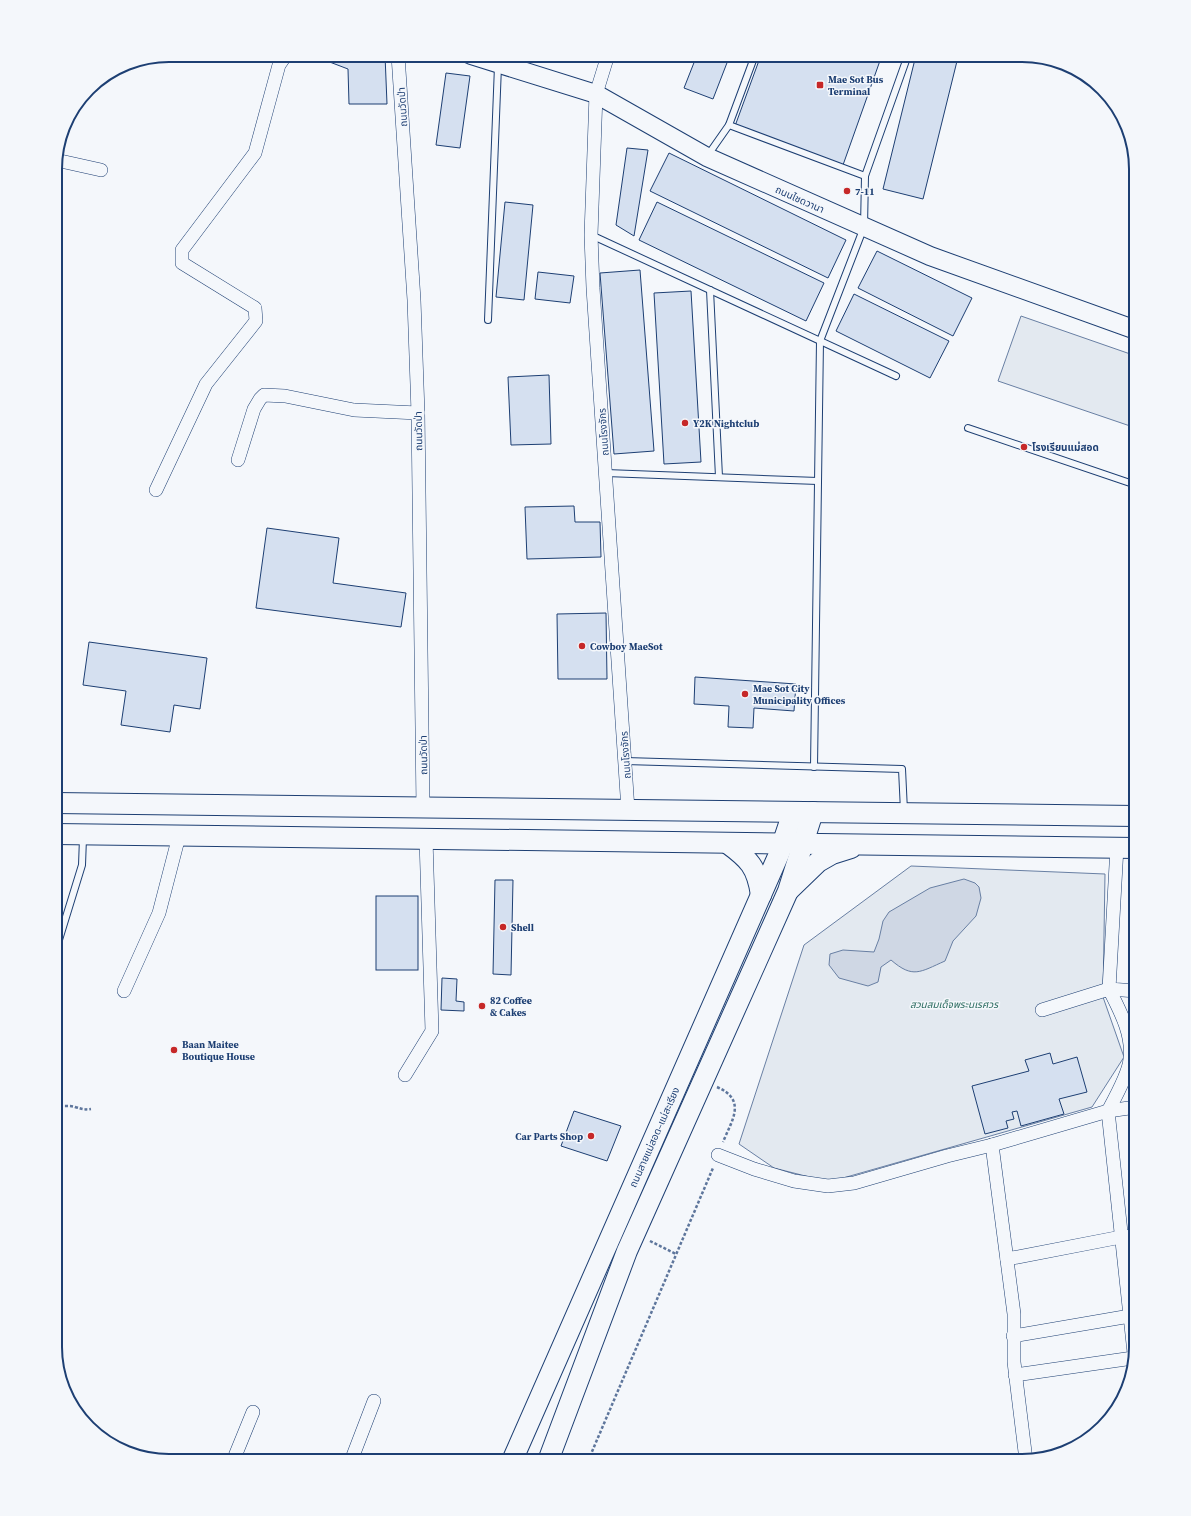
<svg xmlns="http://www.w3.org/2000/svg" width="1191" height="1516" viewBox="0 0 1191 1516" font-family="'Source Serif 4','Noto Sans Thai',serif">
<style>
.green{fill:#e3e9f0;stroke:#687fa3}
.water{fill:#cfd7e4;stroke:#687fa3}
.building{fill:#d5e0f0;stroke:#1d3f73}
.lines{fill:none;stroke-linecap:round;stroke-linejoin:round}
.lane-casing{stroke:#1d3f73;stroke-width:8}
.street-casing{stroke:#1d3f73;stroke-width:14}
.secondary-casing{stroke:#1d3f73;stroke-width:20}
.primary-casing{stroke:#1d3f73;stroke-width:22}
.path{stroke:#5e769c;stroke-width:2.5;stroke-dasharray:3 2;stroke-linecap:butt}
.lane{stroke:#f4f7fb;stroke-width:6}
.street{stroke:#f4f7fb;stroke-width:13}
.secondary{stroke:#f4f7fb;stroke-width:18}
.primary{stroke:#f4f7fb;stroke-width:20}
.poi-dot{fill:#c62828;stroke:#f4f7fb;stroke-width:1.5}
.labels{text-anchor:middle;stroke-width:3;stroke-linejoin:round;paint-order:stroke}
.poi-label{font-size:10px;font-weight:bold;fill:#1d3f73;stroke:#f4f7fb;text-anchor:start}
.street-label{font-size:10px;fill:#1d3f73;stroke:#f4f7fb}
.park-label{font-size:10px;font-style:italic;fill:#2c6c60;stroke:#f4f7fb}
.rim{fill:none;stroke:#1d3f73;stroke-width:2}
</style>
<rect width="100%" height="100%" fill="#f4f7fb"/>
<g class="green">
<polygon points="1021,316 1136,356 1136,428 998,381"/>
<polygon points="911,866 1105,874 1103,997 1124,1057 1092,1107 829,1182 774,1168 739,1144 804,945"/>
</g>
<path class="water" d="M964,879L975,883L979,887L981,898L976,916L953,941L945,961C920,972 913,979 891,960L881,967L878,982L868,986L839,978L829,965L830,954L843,950L874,952L879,939L883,921L889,912L930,888Z"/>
<g class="building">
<polygon points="330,55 385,55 387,104 349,104 348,69 327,61"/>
<polygon points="697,55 730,55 713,99 684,88"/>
<polygon points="761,55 882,55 843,165 735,126"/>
<polygon points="916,55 951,55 958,57 923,199 883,189"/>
<polygon points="446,73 470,76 460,148 436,145"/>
<polygon points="627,148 648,150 634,236 616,225"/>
<polygon points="669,153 846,240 828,278 650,191"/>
<polygon points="505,202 533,205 524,300 496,297"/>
<polygon points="657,202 824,283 806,321 639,240"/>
<polygon points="877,251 972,298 953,336 858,288"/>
<polygon points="640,270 654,451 614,454 600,273"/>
<polygon points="538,272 574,276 570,303 535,299"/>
<polygon points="691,291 701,462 664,464 654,293"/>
<polygon points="854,294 949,341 930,378 836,331"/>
<polygon points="549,375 551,444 511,445 508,377"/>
<polygon points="574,506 575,522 600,522 601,557 527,559 525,507"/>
<polygon points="267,528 339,538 333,583 406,593 401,627 256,608"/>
<polygon points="606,613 607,679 558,679 557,614"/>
<polygon points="89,642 207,658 200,709 174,705 170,732 121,725 126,691 83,685"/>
<polygon points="695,677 796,684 794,711 754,708 753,728 728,727 729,706 694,704"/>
<polygon points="495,880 513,880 511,975 493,974"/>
<rect x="376" y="896" width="42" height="74"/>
<polygon points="442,978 457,979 456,1001 464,1002 464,1011 441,1010"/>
<polygon points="1050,1053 1053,1064 1077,1057 1087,1092 1059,1099 1064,1114 1021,1126 1017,1111 1012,1112 1014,1119 1006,1121 1008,1128 985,1134 972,1086 1029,1071 1025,1060"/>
<polygon points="574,1111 621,1126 607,1161 561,1146"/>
</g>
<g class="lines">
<g class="lane-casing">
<g id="lane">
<polyline points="729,125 865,176"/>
<polyline points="708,155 729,125 755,55"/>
<polyline points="591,235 896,376"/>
<polyline points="710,290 719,477"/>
<polyline points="488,320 498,66"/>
<polyline points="968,428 1136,485"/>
<polyline points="606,473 818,481"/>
<polyline points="625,761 902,769 904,811"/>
<polyline points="814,767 820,341 864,227 865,176 908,55"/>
<polyline points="58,943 82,865 83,838"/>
</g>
</g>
<g class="street-casing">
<g id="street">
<polyline points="398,55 414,300 418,413 423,807"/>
<polyline points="608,55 596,94 591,235 593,288 628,810"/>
<polyline points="56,160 101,170"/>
<polyline points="238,460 254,409 260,399 264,395 285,396 354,410 418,413"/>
<polyline points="156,490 206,384 256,321 255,308 182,263 182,250 255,153 279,65 286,55"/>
<polyline points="1117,847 1109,989 1136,991"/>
<polyline points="124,991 159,913 179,836"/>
<path d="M1042,1010L1109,989C1120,1011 1133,1034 1130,1059C1129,1073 1115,1098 1108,1111L1134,1353"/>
<polyline points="405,1075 432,1031 426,839"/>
<polyline points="992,1145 1014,1314 1014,1362 1026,1460"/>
<polyline points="718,1155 754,1169 794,1181 828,1186 854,1183 947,1156 992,1145 1108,1111 1129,1108 1136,1109"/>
<polyline points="1007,1259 1121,1237 1136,1236"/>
<polyline points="1013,1336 1130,1316"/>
<polyline points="1015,1375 1133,1358"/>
<polyline points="233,1461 253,1412"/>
<polyline points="351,1461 374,1401"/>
</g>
</g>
<g class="secondary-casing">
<polyline id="secondary" points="471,55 596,94 707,157 930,256 1136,330"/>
</g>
<g class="primary-casing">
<g id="primary">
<polyline points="55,803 1136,816"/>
<polyline points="55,834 1136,848"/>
<path d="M727,843C749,859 757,867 761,895"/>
<polyline points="789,890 818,862 832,854 851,848"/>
<polyline points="512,1461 779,854 793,812"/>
<polyline points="548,1461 627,1251 788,891 813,812"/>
</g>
</g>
<g class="path">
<path d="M717,1087C747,1100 732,1120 723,1142"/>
<path d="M55,1105C62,1107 70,1105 75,1107C83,1109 83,1110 91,1109"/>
<polyline points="650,1241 676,1254"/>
<polyline points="588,1461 713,1168"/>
</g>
<use href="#lane" class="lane"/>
<use href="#street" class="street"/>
<use href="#secondary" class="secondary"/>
<use href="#primary" class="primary"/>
</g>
<g class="poi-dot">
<rect x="816" y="81" width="8" height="8" rx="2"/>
<circle cx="847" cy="191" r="4"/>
<circle cx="685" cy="423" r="4"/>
<circle cx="1024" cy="447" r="4"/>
<circle cx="582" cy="646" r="4"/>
<circle cx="745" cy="694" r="4"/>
<circle cx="503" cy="927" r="4"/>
<circle cx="482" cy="1006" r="4"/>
<circle cx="174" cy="1050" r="4"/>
<circle cx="591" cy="1136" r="4"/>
</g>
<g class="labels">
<g class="poi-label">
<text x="828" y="83">Mae Sot Bus<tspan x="828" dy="12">Terminal</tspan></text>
<text x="855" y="195">7-11</text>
<text x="693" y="427">Y2K Nightclub</text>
<text x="1032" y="451">โรงเรียนแม่สอด</text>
<text x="590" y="650">Cowboy MaeSot</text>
<text x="753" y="692">Mae Sot City<tspan x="753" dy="12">Municipality Offices</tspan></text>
<text x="511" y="931">Shell</text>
<text x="490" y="1004">82 Coffee<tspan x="490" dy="12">&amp; Cakes</tspan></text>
<text x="182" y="1048">Baan Maitee<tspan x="182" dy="12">Boutique House</tspan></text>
<text x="583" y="1140" text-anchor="end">Car Parts Shop</text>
</g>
<g class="street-label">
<text transform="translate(402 107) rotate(-94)" y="4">ถนนวัดป่า</text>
<text transform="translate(800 199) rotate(24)" y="4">ถนนไชดวานา</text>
<text transform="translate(418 431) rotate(-91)" y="4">ถนนวัดป่า</text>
<text transform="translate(603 432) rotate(-94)" y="4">ถนนโรงจักร</text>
<text transform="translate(423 755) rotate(-91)" y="4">ถนนวัดป่า</text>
<text transform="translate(625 755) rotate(-94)" y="4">ถนนโรงจักร</text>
<text transform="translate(654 1137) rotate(-66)" y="4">ถนนสายแม่สอด–แม่สะเรียง</text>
</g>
<g class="park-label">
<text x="954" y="1008">สวนสมเด็จพระนเรศวร</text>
</g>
</g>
<path d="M0 0H1191V1516H0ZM169 62H1022A107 107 0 0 1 1129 169V1347A107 107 0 0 1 1022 1454H169A107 107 0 0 1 62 1347V169A107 107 0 0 1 169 62Z" fill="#f4f7fb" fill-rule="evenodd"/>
<path class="rim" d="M169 62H1022A107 107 0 0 1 1129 169V1347A107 107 0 0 1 1022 1454H169A107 107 0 0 1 62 1347V169A107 107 0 0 1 169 62Z"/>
</svg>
